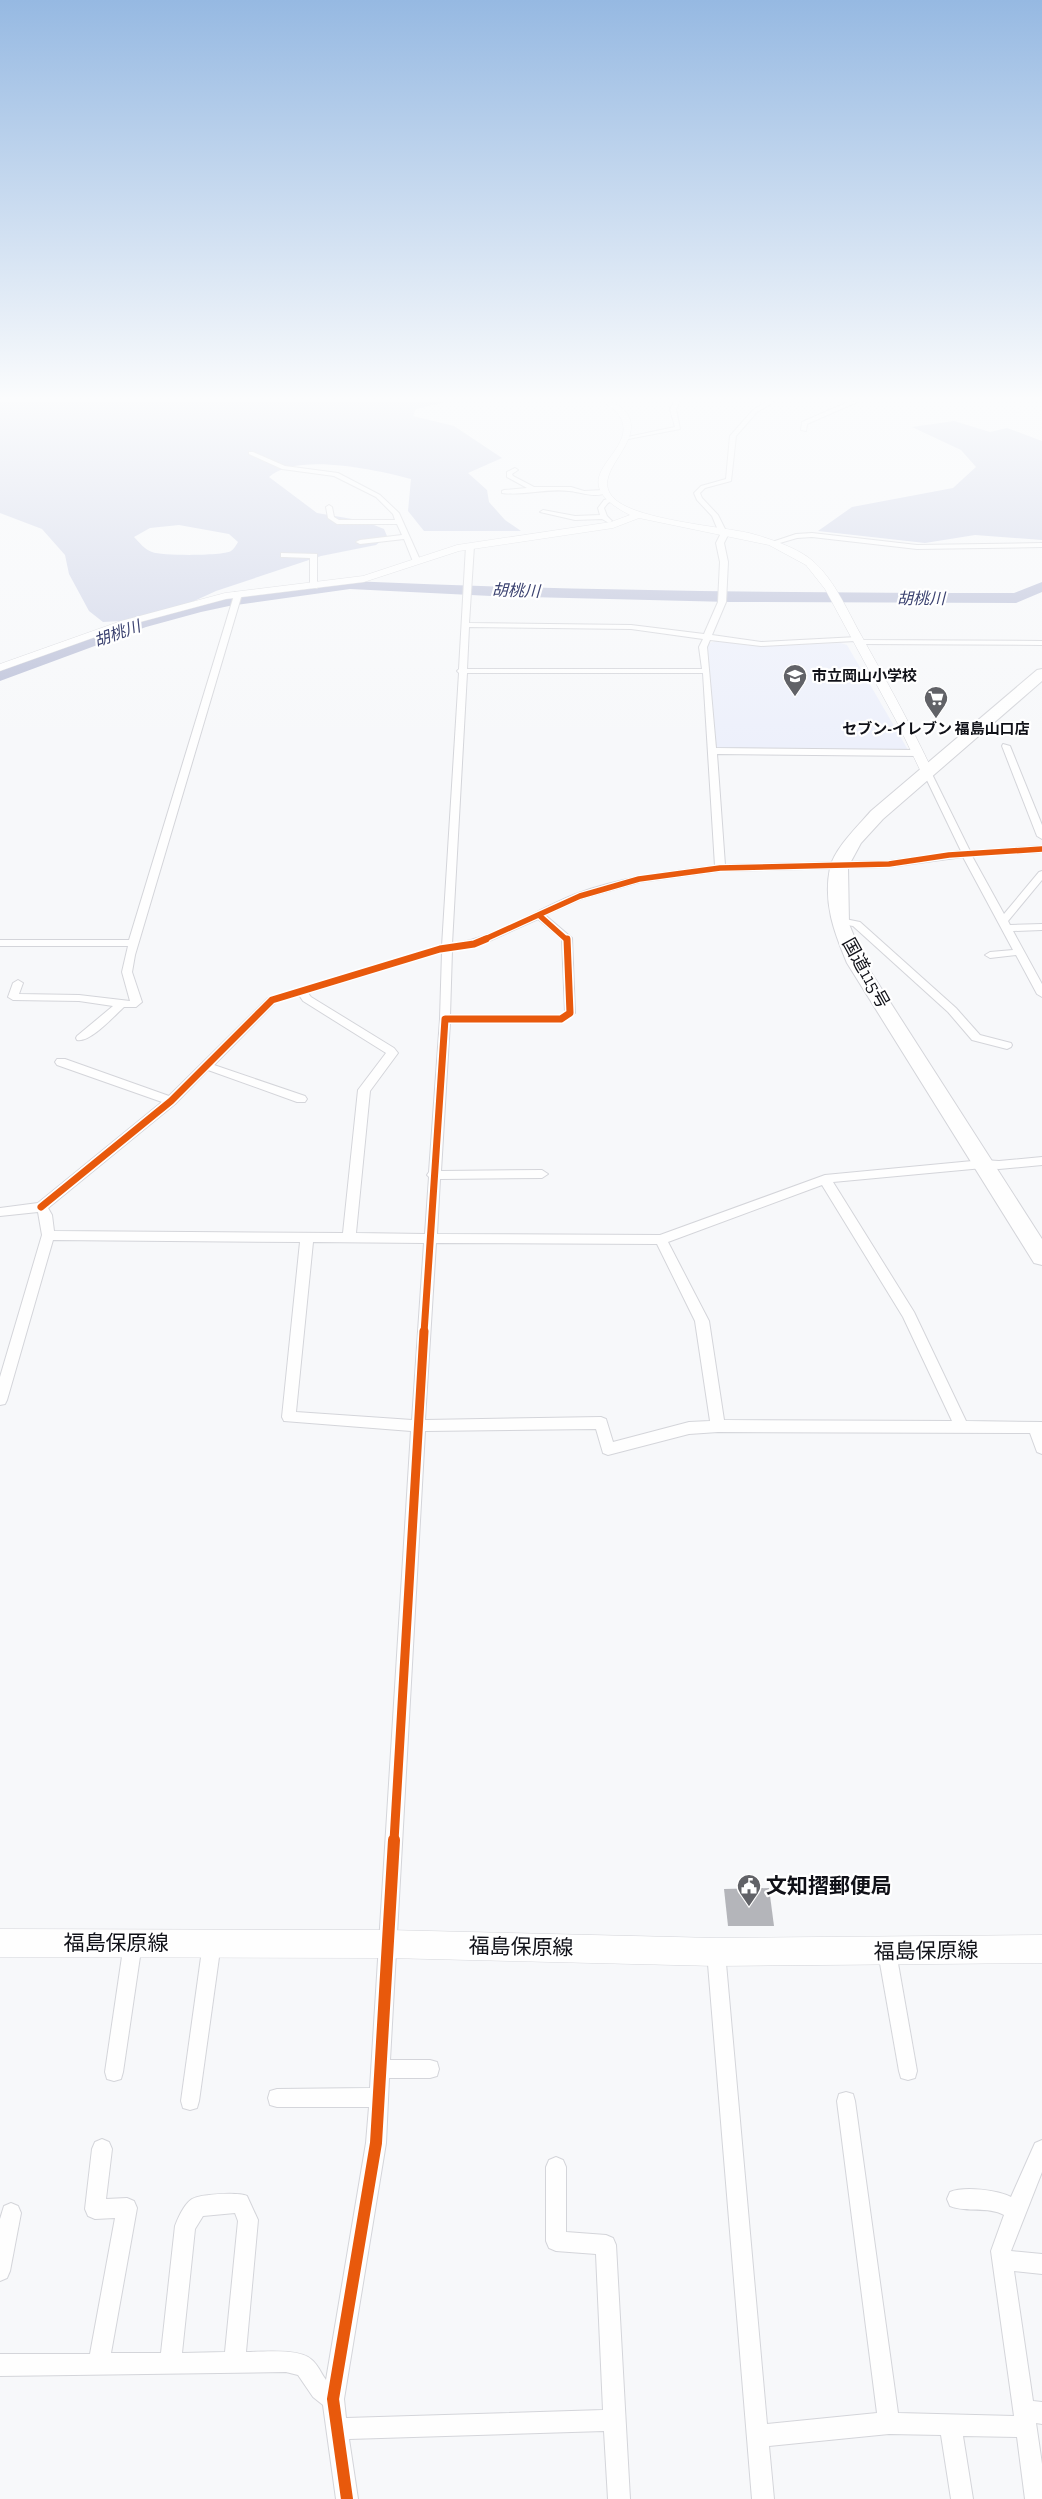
<svg xmlns="http://www.w3.org/2000/svg" width="1042" height="2499" viewBox="0 0 1042 2499" font-family="'Zilla Slab','Noto Sans JP',serif">
<style>
.built{fill:#edf0fb}
.forest{fill:#d0d5e8;fill-rule:evenodd}
.lines{fill:none;stroke-linecap:round;stroke-linejoin:round}
.river{fill:#bbc0d8;fill-rule:evenodd}
.building{fill:#b4b5ba}
.street-casing{stroke:#d4d5da;stroke-width:2}
.secondary-casing{stroke:#d4d5da;stroke-width:1}
.primary-casing{stroke:#d4d5da;stroke-width:1}
.highway-casing{stroke:#d4d5da;stroke-width:2}
.street{fill:#fefefe;fill-rule:evenodd}
.secondary{fill:#fefefe;fill-rule:evenodd}
.primary{fill:#fefefe;fill-rule:evenodd}
.highway{fill:#fefefe;fill-rule:evenodd}
.cycleway-far3-casing{stroke:#fff;stroke-width:8}
.cycleway-far2-casing{stroke:#fff;stroke-width:10}
.cycleway-far1-casing{stroke:#fff;stroke-width:12}
.cycleway-casing{stroke:#fff;stroke-width:15}
.cycleway-far3{stroke:#e8590c;stroke-width:5.5}
.cycleway-far2{stroke:#e8590c;stroke-width:7}
.cycleway-far1{stroke:#e8590c;stroke-width:9}
.cycleway{stroke:#e8590c;stroke-width:12}
.labels{text-anchor:middle;stroke-width:4.5;stroke-linejoin:round;paint-order:stroke}
.far-poi-label{font-size:15px;font-weight:bold;fill:#101118;stroke:#fff;text-anchor:start}
.far-water-label{font-size:16px;font-style:italic;fill:#3c4371;stroke:#fff}
.street-label{font-size:18px;fill:#101118;stroke:#fff}
.near-poi-label{font-size:21px;font-weight:bold;fill:#101118;stroke:#fff;text-anchor:start}
.near-street-label{font-size:21px;fill:#101118;stroke:#fff}
</style>
<rect width="100%" height="100%" fill="#f7f8fa"/>
<polygon class="built" points="717,641 754,646 841,643 847,645 908,750 720,749 716,746 707,648 709,643"/>
<g class="forest">
<path d="M0,402H446L416,409L413,416L454,426L502,458L468,473L487,490L489,502L505,520L521,531H424L408,511L411,479C377,470 297,452 269,477L317,513L364,521L384,529L387,536L376,545L321,556L216,591L155,619L103,622L89,611L69,574L65,555L42,529L0,513ZM179,525L229,534L238,542C236,545 234,549 231,551C223,556 162,556 152,552C144,549 140,543 134,537L150,528Z"/>
<polygon points="954,421 990,432 1007,428 1042,441 1042,540 975,535 925,543 818,531 852,507 953,488 976,467 961,450 912,427"/>
</g>
<g class="lines">
<path class="river" d="M350,581C571,591 792,593 1014,593L1042,582V592L1016,603L730,602L491,596L350,589L229,606L201,612L146,627L0,681V670L136,621L191,606L229,596Z"/>
</g>
<polygon class="building" points="769,1888 774,1926 728,1926 724,1889"/>
<g class="lines">
<g class="street-casing">
<g id="street">
<polygon points="674,402 680,402 676,409 680,429 623,440 623,438 675,427 670,409"/>
<path d="M766,402H774L757,412L736,436L731,481L705,488L700,493L702,498L718,515L728,535L724,543L728,562L726,602L712,635L761,642L857,637L860,640L1042,641V645L859,644L855,641L761,646L710,640L707,647L716,748L919,750L923,753L919,756L717,754L725,865L889,861L961,851L923,772L930,770L970,851L1042,846V852L972,856L1004,914L1039,872L1042,871V880L1008,921L1010,925L1042,924V930L1013,931L1042,984V997L1037,994L1016,955L990,958L985,955L990,952L1013,950L963,857L889,867L720,871L640,882L583,898L545,915L572,938L575,1013L561,1022H450L441,1171L542,1170L548,1174L542,1178L440,1179L437,1234L660,1235L825,1175L983,1160L999,1161L1042,1157V1165L999,1169L983,1168L833,1182L914,1312L966,1421L1042,1422V1454L1037,1452L1030,1433L718,1432L689,1434L608,1455L603,1453L596,1429L425,1431L390,2060H430L437,2062L439,2069L437,2076L430,2078H389L386,2143L344,2399L346,2418L603,2410L596,2254L556,2251L549,2248L546,2241V2167L549,2160L556,2157L563,2160L566,2167V2232L606,2235L613,2238L616,2245L630,2499H608L604,2431L349,2439L358,2499H336L323,2405L313,2397L298,2375L286,2372L0,2376V2354H90L115,2218L95,2219L88,2216L85,2209L92,2149L95,2142L102,2139L109,2142L112,2149L106,2199L127,2198L134,2201L137,2208L111,2353H161L175,2226C178,2218 184,2204 192,2199C201,2194 238,2192 247,2196L258,2220L246,2352C262,2352 301,2348 312,2360C318,2365 321,2373 326,2380L366,2143L369,2107H277L270,2105L268,2098L270,2091L277,2089L370,2088L411,1431L284,1421L282,1417L300,1242L53,1240L7,1400L5,1404L0,1405V1377L42,1235L38,1212L0,1216V1208L38,1203L162,1102L57,1065L55,1062L57,1059H65L169,1096L268,998L442,946L459,673L457,671L459,669L466,546L470,544L474,546L469,623L631,625L704,634L718,602L720,562L716,543L720,535L712,516L697,500L694,493L701,486L726,479L730,436L753,410ZM469,627L631,629L703,639L699,647L702,669H467ZM467,673H703L715,866C668,872 621,877 576,894C535,910 496,938 452,944ZM538,919L562,939L565,1012L559,1016H450L452,950L478,946ZM442,952L440,1019L429,1172L427,1175L429,1177L425,1234L356,1233L370,1091L398,1053L394,1048L311,997L308,993ZM299,995L303,1001L386,1053L358,1090L343,1233L54,1231L52,1215L48,1208L175,1104L208,1070L297,1102H305L307,1099L305,1096L214,1065L276,1002ZM822,1185L903,1317L952,1421L724,1420L709,1321L668,1242ZM313,1242L424,1243L412,1420L296,1412ZM436,1243L657,1244L695,1321L710,1421L689,1422L613,1442L606,1419L601,1417L425,1420ZM235,2213L238,2221L225,2352L182,2353L195,2229L203,2216Z"/>
<polygon points="848,402 857,402 807,424 806,431 801,430 802,422"/>
<polygon points="249,452 253,452 285,466 338,473 380,495 399,513 421,562 414,564 404,539 360,544 356,542 360,540 402,535 397,524 337,524 328,518 326,507 329,505 332,507 334,517 339,520 395,520 393,514 376,497 334,476 282,469 249,454"/>
<path d="M515,468L518,470L512,474L513,476L534,487H571L584,491L604,490L607,492C596,499 581,492 569,491C546,488 524,496 502,493V491L504,490L527,488L507,477V472Z"/>
<polygon points="611,498 614,500 608,503 604,508 607,516 612,521 609,523 602,519 575,520 540,512 543,510 575,516 600,515 598,508 604,500"/>
<polygon points="812,533 917,545 1042,543 1042,547 917,549 812,537 797,538 773,545 769,543 796,534"/>
<polygon points="281,553 317,554 317,588 310,586 310,558 284,557 281,557"/>
<path d="M235,592L242,594L135,955L132,972L142,1002L136,1007H124C114,1016 90,1043 77,1040L76,1038L77,1036L113,1006L79,1001L13,1000L8,997L13,983L18,980L23,983L19,994L79,995L130,1001L122,972L128,946H0V940H129Z"/>
<polygon points="1003,744 1010,746 1042,825 1042,839 1037,836 1002,746"/>
<polygon points="840,918 860,922 956,1008 980,1035 1011,1043 1012,1045 1011,1047 1007,1049 972,1040 948,1012 853,926 836,923 836,919"/>
<polygon points="133,1934 139,1937 142,1943 123,2072 121,2079 114,2081 107,2079 105,2072 124,1943 127,1937"/>
<polygon points="212,1934 218,1937 221,1943 199,2101 197,2108 190,2110 183,2108 181,2101 203,1943 206,1937"/>
<path d="M716,1943L722,1946L725,1952L767,2424L877,2413L837,2101L839,2094L846,2092L853,2094L855,2101L898,2413L1014,2416L991,2251L1004,2215C988,2206 967,2213 950,2206L947,2199L950,2192C964,2186 998,2190 1011,2197L1035,2143L1042,2140V2172L1011,2251L1042,2254V2274L1014,2271L1033,2401L1042,2402V2424L1036,2423L1042,2464V2499H1025L1017,2437L963,2436L973,2499H951L941,2435L889,2434L769,2446L774,2499H752L707,1952L710,1946Z"/>
<polygon points="887,1943 893,1946 896,1952 917,2071 915,2078 908,2080 901,2078 899,2071 878,1952 881,1946"/>
<polygon points="11,2203 18,2206 21,2213 10,2271 7,2278 0,2281 0,2219 4,2206"/>
</g>
</g>
<g class="secondary-casing">
<path id="secondary" d="M604,402C613,402 621,405 627,413C647,445 584,475 617,501C642,520 716,526 749,533C768,538 799,548 814,562C835,581 847,610 861,635C886,680 911,725 933,772L931,775L927,776L921,772L898,724L825,589L806,565L769,545L639,518L613,528L459,551L364,582L226,599L129,625L0,671V664L121,621L225,593L363,576L457,545L611,522L630,515C553,476 644,453 619,415C616,409 608,407 604,402Z"/>
</g>
<g class="primary-casing">
<polygon id="primary" points="0,1929 388,1930 716,1938 1042,1935 1042,1963 716,1966 388,1958 0,1957"/>
</g>
<g class="highway-casing">
<path id="highway" d="M1042,669V681L883,819L861,843L848,867L849,924L865,963L1042,1239V1265L1034,1263L847,963C834,932 823,903 830,868C834,849 858,826 871,811L1037,670Z"/>
</g>
<use href="#street" class="street"/>
<use href="#secondary" class="secondary"/>
<use href="#primary" class="primary"/>
<use href="#highway" class="highway"/>
<g class="cycleway-far3-casing">
<g id="cycleway-far3">
<polyline points="540,916 567,940"/>
<polyline points="483,940 580,896 639,879 720,868 889,864 949,855 1042,849"/>
</g>
</g>
<g class="cycleway-far2-casing">
<g id="cycleway-far2">
<polyline points="41,1207 171,1101 272,1000 440,949 474,944 486,939"/>
<polyline points="424,1333 445,1019 561,1019 570,1013 567,939"/>
</g>
</g>
<g class="cycleway-far1-casing">
<polyline id="cycleway-far1" points="394,1841 424,1331"/>
</g>
<g class="cycleway-casing">
<polyline id="cycleway" points="347,2499 333,2399 376,2143 394,1840"/>
</g>
<use href="#cycleway-far3" class="cycleway-far3"/>
<use href="#cycleway-far2" class="cycleway-far2"/>
<use href="#cycleway-far1" class="cycleway-far1"/>
<use href="#cycleway" class="cycleway"/>
</g>
<linearGradient id="sky" x2="0" y2="1"><stop stop-color="#96b9e2"/><stop offset="0.53" stop-color="#fbfcfd"/><stop offset="1" stop-color="#fbfcfd" stop-opacity="0"/></linearGradient>
<rect width="1042" height="752" fill="url(#sky)"/>
<defs>
<g id="school-pin" transform="scale(1.25)"><path d="M0 17L-7.5 6A9.5 9.5 0 1 1 7.5 6Z" fill="#616267" stroke="#fff"/><path d="M0-5L7-2L0 1L-7-2ZM-4 1L0 2.5L4 1V4Q0 6-4 4Z" fill="#fff"/></g>
<g id="supermarket-pin" transform="scale(1.25)"><path d="M0 17L-7.5 6A9.5 9.5 0 1 1 7.5 6Z" fill="#616267" stroke="#fff"/><path d="M-6-5.5h2.5l.6 2H6L4.5 2H-2.5L-4.4-4H-6ZM-1.5 3.2a1.3 1.3 0 1 0 .1 0ZM3 3.2a1.3 1.3 0 1 0 .1 0Z" fill="#fff"/></g>
<g id="civic-pin" transform="scale(1.25)"><path d="M0 17L-7.5 6A9.5 9.5 0 1 1 7.5 6Z" fill="#616267" stroke="#fff"/><path d="M-.6-6.5H3V-4.5H.6V-3L4-1V1h2V6H-6V1h2V-1L-.6-3ZM-1.2 2.5V6h2.4V2.5Z" fill="#fff"/></g>
</defs>
<g fill-rule="evenodd">
<use href="#school-pin" x="795" y="676"/>
<use href="#supermarket-pin" x="936" y="698"/>
<use href="#civic-pin" x="749" y="1886"/>
</g>
<g class="labels">
<g class="far-poi-label">
<text x="812" y="681">市立岡山小学校</text>
<text x="936" y="734" text-anchor="middle">セブン-イレブン 福島山口店</text>
</g>
<g class="far-water-label">
<text transform="translate(516 590) rotate(2)" y="6">胡桃川</text>
<text x="921" y="604">胡桃川</text>
<text transform="translate(117 633) rotate(-20)" y="6">胡桃川</text>
</g>
<g class="street-label">
<text transform="translate(866 973) rotate(61)" y="6">国道115号</text>
</g>
<g class="near-poi-label">
<text x="766" y="1893">文知摺郵便局</text>
</g>
<g class="near-street-label">
<text x="116" y="1950">福島保原線</text>
<text transform="translate(521 1947) rotate(1)" y="7">福島保原線</text>
<text transform="translate(926 1951) rotate(-1)" y="7">福島保原線</text>
</g>
</g>
</svg>
